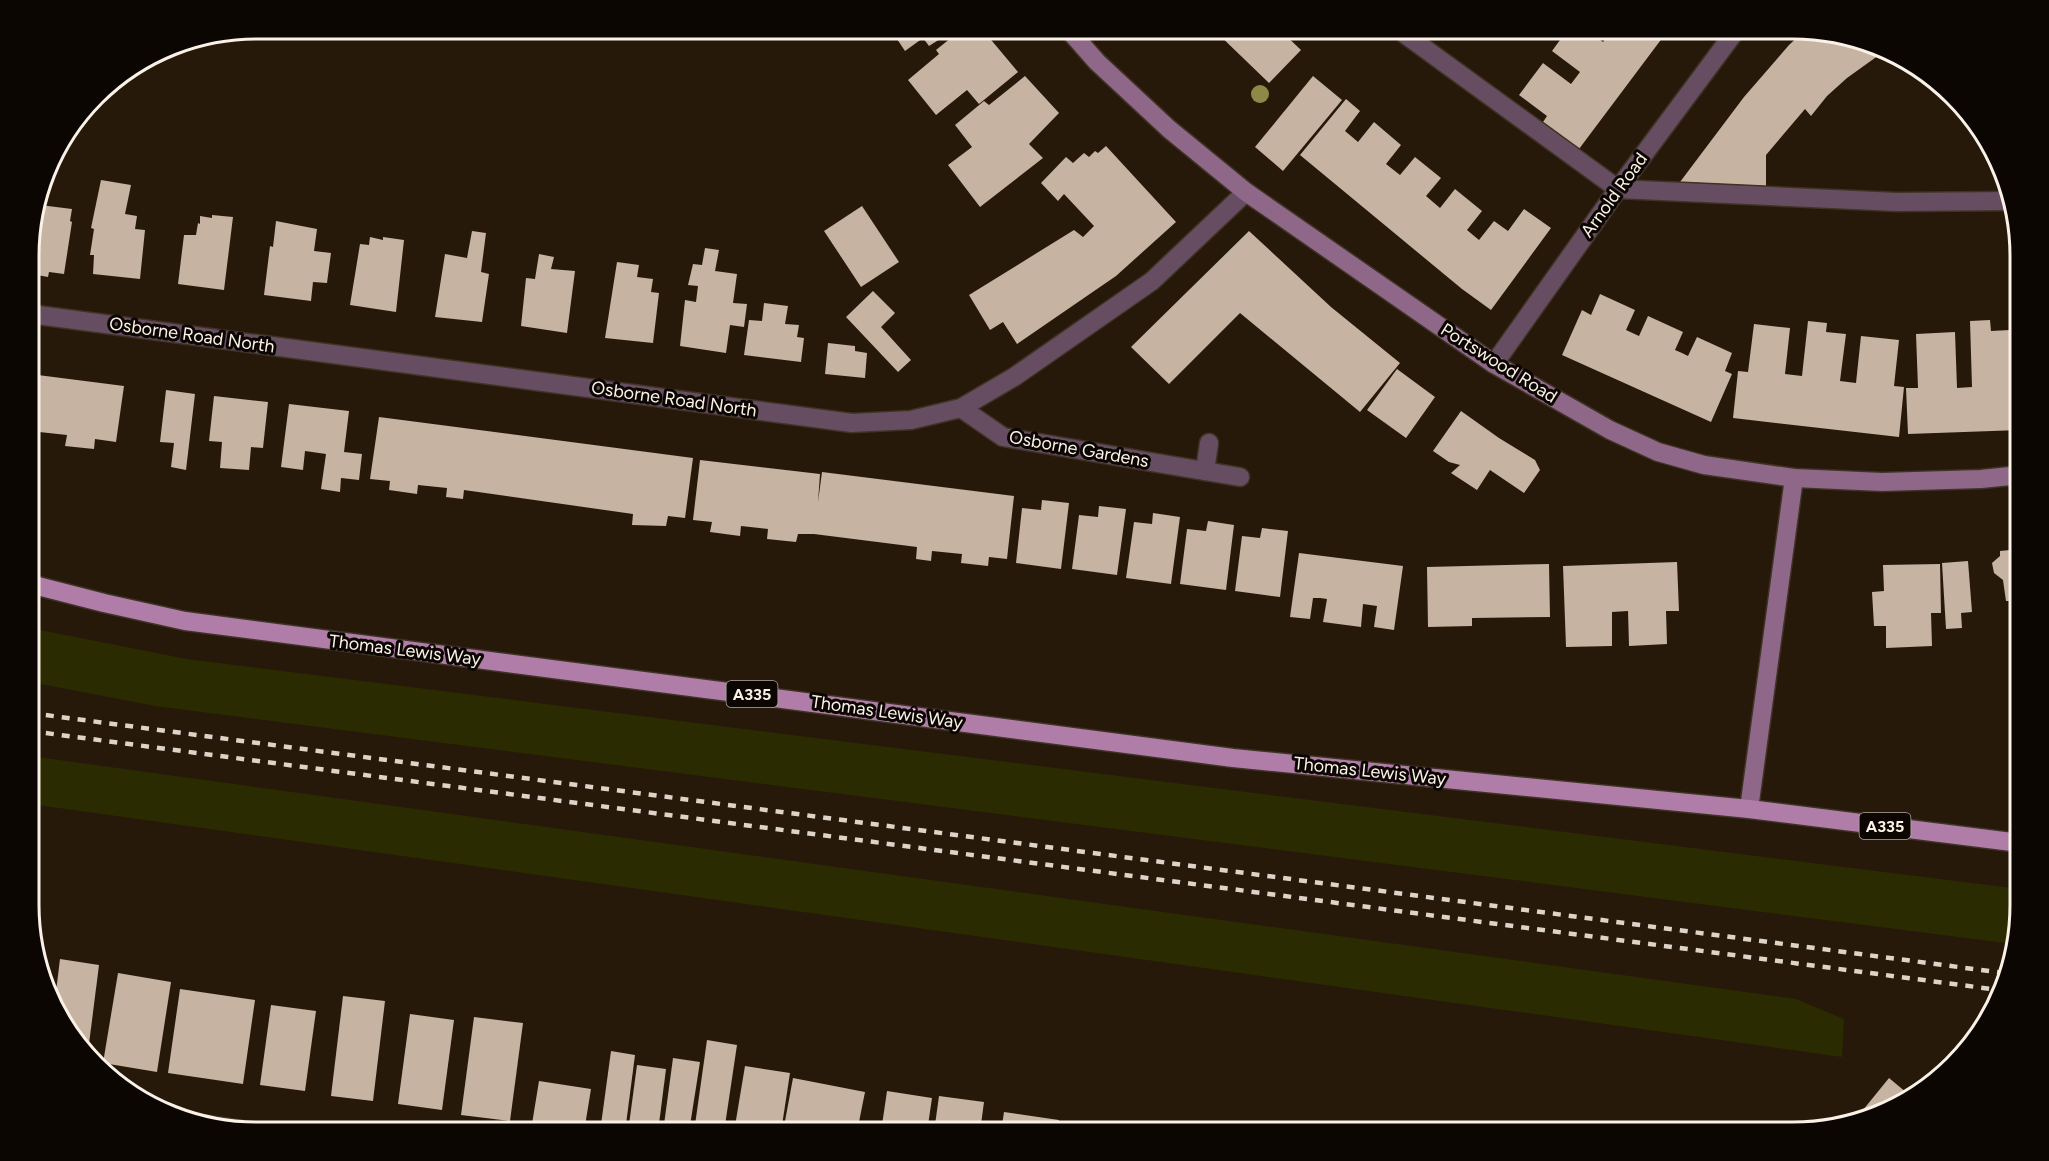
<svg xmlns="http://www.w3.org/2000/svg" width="2049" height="1161" viewBox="0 0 2049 1161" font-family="Figtree,sans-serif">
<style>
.green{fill:#2a2b00}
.building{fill:#c6b3a1}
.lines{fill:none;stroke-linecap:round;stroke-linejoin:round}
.lane-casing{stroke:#3f3325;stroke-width:21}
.street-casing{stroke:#3f3325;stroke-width:21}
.secondary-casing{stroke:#3f3325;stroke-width:21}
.primary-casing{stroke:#3f3325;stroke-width:21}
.lane{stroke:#664d62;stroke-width:18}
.street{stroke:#664d62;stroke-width:18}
.secondary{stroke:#8f6789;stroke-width:18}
.primary{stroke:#b07ca8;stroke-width:18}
.rail{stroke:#ddd4c9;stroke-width:4.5;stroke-dasharray:8 8;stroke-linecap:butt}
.tree{fill:#8d8a48}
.labels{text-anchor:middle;stroke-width:6;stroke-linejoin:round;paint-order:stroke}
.shield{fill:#0b0602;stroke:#b2aaa2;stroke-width:1.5}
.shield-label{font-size:16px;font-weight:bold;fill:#faf1e7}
.street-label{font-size:18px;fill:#faf1e7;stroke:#0b0602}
.rim{fill:none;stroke:#faf1e7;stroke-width:3}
</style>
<rect width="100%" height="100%" fill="#26190a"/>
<g class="green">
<polygon points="30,628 187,659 2020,889 2020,920 2013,944 155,706 30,682"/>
<polygon points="30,756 1796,999 1844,1019 1842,1057 30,804"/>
</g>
<g class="building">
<polygon points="905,29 956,29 929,46 923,38 905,51 895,36"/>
<polygon points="962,29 982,29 1018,72 979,104 967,90 936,115 908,80 939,54 936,50"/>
<polygon points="1213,29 1279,29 1301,50 1269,83"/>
<polygon points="1568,29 1585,29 1603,42 1611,31 1608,29 1669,29 1579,149 1543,122 1547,116 1519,95 1543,63 1571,84 1580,72 1552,51"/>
<polygon points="1805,30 1852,36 1886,50 1847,78 1827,96 1811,116 1805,109 1766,155 1766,186 1680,182 1744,97 1789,45"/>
<polygon points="1025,76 1059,113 1029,144 1043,158 980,207 948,165 972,147 955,125 984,101 989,105"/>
<polygon points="1313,76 1342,100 1283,171 1255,147"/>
<polygon points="1346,99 1360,111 1345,131 1351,136 1358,142 1374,122 1401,145 1386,164 1400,175 1415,157 1441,178 1426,196 1440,208 1455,189 1482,211 1467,230 1479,240 1494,221 1508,231 1524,209 1551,228 1491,310 1462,289 1300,155"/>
<polygon points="1106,146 1176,222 1116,276 1017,344 1003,322 990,330 969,295 1074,230 1083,237 1094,226 1064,194 1058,201 1041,183 1066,157 1073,163 1084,153 1089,157 1095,151 1098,153"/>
<polygon points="101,180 131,185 125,214 137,216 135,229 145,230 140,279 93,274 94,255 90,255 94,229 91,228"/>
<polygon points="40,205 72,209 70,221 72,222 64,274 49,272 48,277 31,274 30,226 34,216 38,217"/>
<polygon points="862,206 899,262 861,287 824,231"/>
<polygon points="212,215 233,217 224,290 178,284 184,235 196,235 198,223 200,224 200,216 212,218"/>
<polygon points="276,221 317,229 314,251 331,253 327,283 313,282 311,301 264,295 270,246 273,247"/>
<polygon points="472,231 486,233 481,272 489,274 482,322 435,317 445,254 467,258"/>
<polygon points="1249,231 1331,307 1400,363 1360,412 1240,313 1169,384 1131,347"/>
<polygon points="370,237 383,240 383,237 404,240 396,312 350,305 360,244 369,245"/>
<polygon points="705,248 719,250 715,271 737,274 733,303 747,304 744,327 730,325 726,353 680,346 685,300 696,302 698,286 688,285 693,264 702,265"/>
<polygon points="539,254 554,257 551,269 575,271 567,333 521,326 526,278 535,279"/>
<polygon points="617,262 639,265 637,277 653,279 651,292 659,293 653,343 605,338"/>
<polygon points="873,291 895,313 881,327 911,360 898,372 846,317"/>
<polygon points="1600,294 1635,310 1626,330 1639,336 1648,316 1683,332 1675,350 1682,353 1688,356 1697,337 1732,353 1725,371 1732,374 1711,422 1562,355 1582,310 1591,315"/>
<polygon points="764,303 788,306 785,324 799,325 797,337 804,338 801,362 744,355 749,320 762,321"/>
<polygon points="1990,320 1991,331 2010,330 2014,385 2020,385 2020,430 1908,434 1906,388 1918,388 1916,334 1955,332 1957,388 1972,387 1970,321"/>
<polygon points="1808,321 1827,323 1826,332 1846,334 1840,381 1856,383 1861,336 1899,340 1894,386 1904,387 1899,437 1733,418 1738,371 1748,372 1754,324 1790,328 1785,374 1802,376"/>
<polygon points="828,343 855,346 855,351 867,353 865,378 825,374"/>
<polygon points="1397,369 1435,397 1406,438 1367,410"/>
<polygon points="30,374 124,386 116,442 95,439 94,449 65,446 67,435 30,431"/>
<polygon points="166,390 195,394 186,470 171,467 174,443 160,442"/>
<polygon points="214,396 268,402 263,448 251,447 249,470 220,468 222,442 209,441"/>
<polygon points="289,404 349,411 344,452 362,454 359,480 341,478 340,492 321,489 326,454 305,451 303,470 281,467"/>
<polygon points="1461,411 1499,438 1535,460 1540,470 1524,493 1490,470 1477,490 1451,473 1460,465 1449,462 1433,451"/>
<polygon points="379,417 693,458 685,518 668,516 666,526 632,525 633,514 464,490 463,499 446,497 447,488 418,485 417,494 389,490 390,481 370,479"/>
<polygon points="700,460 820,474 818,502 822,472 1014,496 1007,559 989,557 988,566 961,563 962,554 932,551 931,561 916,559 917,547 814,534 798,534 796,542 767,539 768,529 741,526 740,536 710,532 712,522 693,520"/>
<polygon points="1042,500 1069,503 1061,569 1016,563 1022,508 1041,510"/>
<polygon points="1099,506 1126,509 1117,575 1072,569 1079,515 1098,517"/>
<polygon points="1153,513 1180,517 1171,584 1126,578 1134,522 1152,524"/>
<polygon points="1208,521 1234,525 1226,590 1180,584 1187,529 1206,531"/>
<polygon points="1262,528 1288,531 1280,597 1235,591 1242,536 1260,538"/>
<polygon points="2020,549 2020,643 2015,643 2010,601 2006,601 2003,580 1994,573 1992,563 2000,556 2000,551"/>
<polygon points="1299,553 1403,566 1394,630 1374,627 1377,606 1363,604 1361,627 1323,622 1327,599 1320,598 1313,598 1310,619 1290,617"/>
<polygon points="1968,561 1972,612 1961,613 1962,628 1946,629 1942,563"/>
<polygon points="1677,562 1679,611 1666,611 1667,644 1629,646 1628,611 1612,612 1612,646 1566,647 1563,566"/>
<polygon points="1549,564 1550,617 1472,618 1472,626 1428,627 1427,567"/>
<polygon points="1940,564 1941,613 1931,613 1932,646 1886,648 1886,626 1874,626 1872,592 1884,591 1883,565"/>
<polygon points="60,959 99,965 88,1052 67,1032 55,1000"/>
<polygon points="118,973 171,982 157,1072 103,1063"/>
<polygon points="180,989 255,1000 243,1084 168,1073"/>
<polygon points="343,996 385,1001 373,1101 331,1096"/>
<polygon points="271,1005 316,1011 305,1091 260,1085"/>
<polygon points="410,1014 454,1020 442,1110 398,1104"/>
<polygon points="474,1017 523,1023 510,1121 461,1115"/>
<polygon points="707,1040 737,1045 724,1132 694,1132"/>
<polygon points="611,1051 635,1055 625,1132 600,1132"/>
<polygon points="673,1058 700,1062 689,1132 663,1132"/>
<polygon points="637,1065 666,1069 658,1132 628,1132"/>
<polygon points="745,1066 790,1073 781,1132 734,1132"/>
<polygon points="1928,1077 1934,1081 1914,1097 1913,1096"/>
<polygon points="793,1078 865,1092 857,1132 783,1132"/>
<polygon points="1889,1078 1913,1098 1907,1102 1868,1114 1863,1110"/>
<polygon points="539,1081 591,1089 584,1132 532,1124"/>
<polygon points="887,1091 932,1098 927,1132 881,1132"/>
<polygon points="939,1096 984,1102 980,1132 934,1132"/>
<polygon points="1004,1112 1059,1120 1057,1132 1001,1132"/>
<polygon points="1095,1126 1132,1131 1132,1132 1094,1132"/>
</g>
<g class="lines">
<g class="lane-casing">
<polyline id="lane" points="1406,35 1618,189 1897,202 2012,201"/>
</g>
<g class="street-casing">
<g id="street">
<polyline points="30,314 852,423 911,420 961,408 1014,377 1152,281 1246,192"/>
<polyline points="1494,364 1618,189 1737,29"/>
<polyline points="961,408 1003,437 1240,477"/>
<polyline points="1205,471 1209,443"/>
<polyline points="194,1123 255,1132"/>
</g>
</g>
<g class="secondary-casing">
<g id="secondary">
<polyline points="1068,29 1097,62 1169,129 1246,192 1494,364 1610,430 1658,452 1704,465 1794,478 1882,482 1981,479 2020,475"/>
<polyline points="1749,809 1794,478"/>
</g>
</g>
<g class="primary-casing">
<polyline id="primary" points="30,584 104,603 185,621 1233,758 1749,809 2020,843"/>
</g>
<use href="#lane" class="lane"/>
<use href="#street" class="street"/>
<use href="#secondary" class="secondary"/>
<use href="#primary" class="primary"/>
<g class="rail">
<polyline points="30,713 2004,973"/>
<polyline points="30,731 1999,990"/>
</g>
</g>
<circle class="tree" cx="1260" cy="94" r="9"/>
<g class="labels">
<g class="shield">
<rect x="726.5" y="681" width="51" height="26" rx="4.5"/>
<rect x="1859.5" y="813" width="51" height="26" rx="4.5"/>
</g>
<g class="shield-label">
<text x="752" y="700">A335</text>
<text x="1885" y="832">A335</text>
</g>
<g class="street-label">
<text transform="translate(1614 195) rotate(-54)" y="6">Arnold Road</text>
<text transform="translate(192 335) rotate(8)" y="6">Osborne Road North</text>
<text transform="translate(1499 363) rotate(32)" y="6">Portswood Road</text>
<text transform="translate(674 399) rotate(8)" y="6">Osborne Road North</text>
<text transform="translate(1079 449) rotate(10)" y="6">Osborne Gardens</text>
<text transform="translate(405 650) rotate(7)" y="6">Thomas Lewis Way</text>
<text transform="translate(887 712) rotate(8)" y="6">Thomas Lewis Way</text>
<text transform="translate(1370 771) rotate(6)" y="6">Thomas Lewis Way</text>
</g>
</g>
<path d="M0 0H2049V1161H0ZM256 39H1793A217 217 0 0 1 2010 256V905A217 217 0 0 1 1793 1122H256A217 217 0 0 1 39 905V256A217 217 0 0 1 256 39Z" fill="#0b0602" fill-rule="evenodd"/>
<path class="rim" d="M256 39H1793A217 217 0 0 1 2010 256V905A217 217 0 0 1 1793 1122H256A217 217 0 0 1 39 905V256A217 217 0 0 1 256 39Z"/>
</svg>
